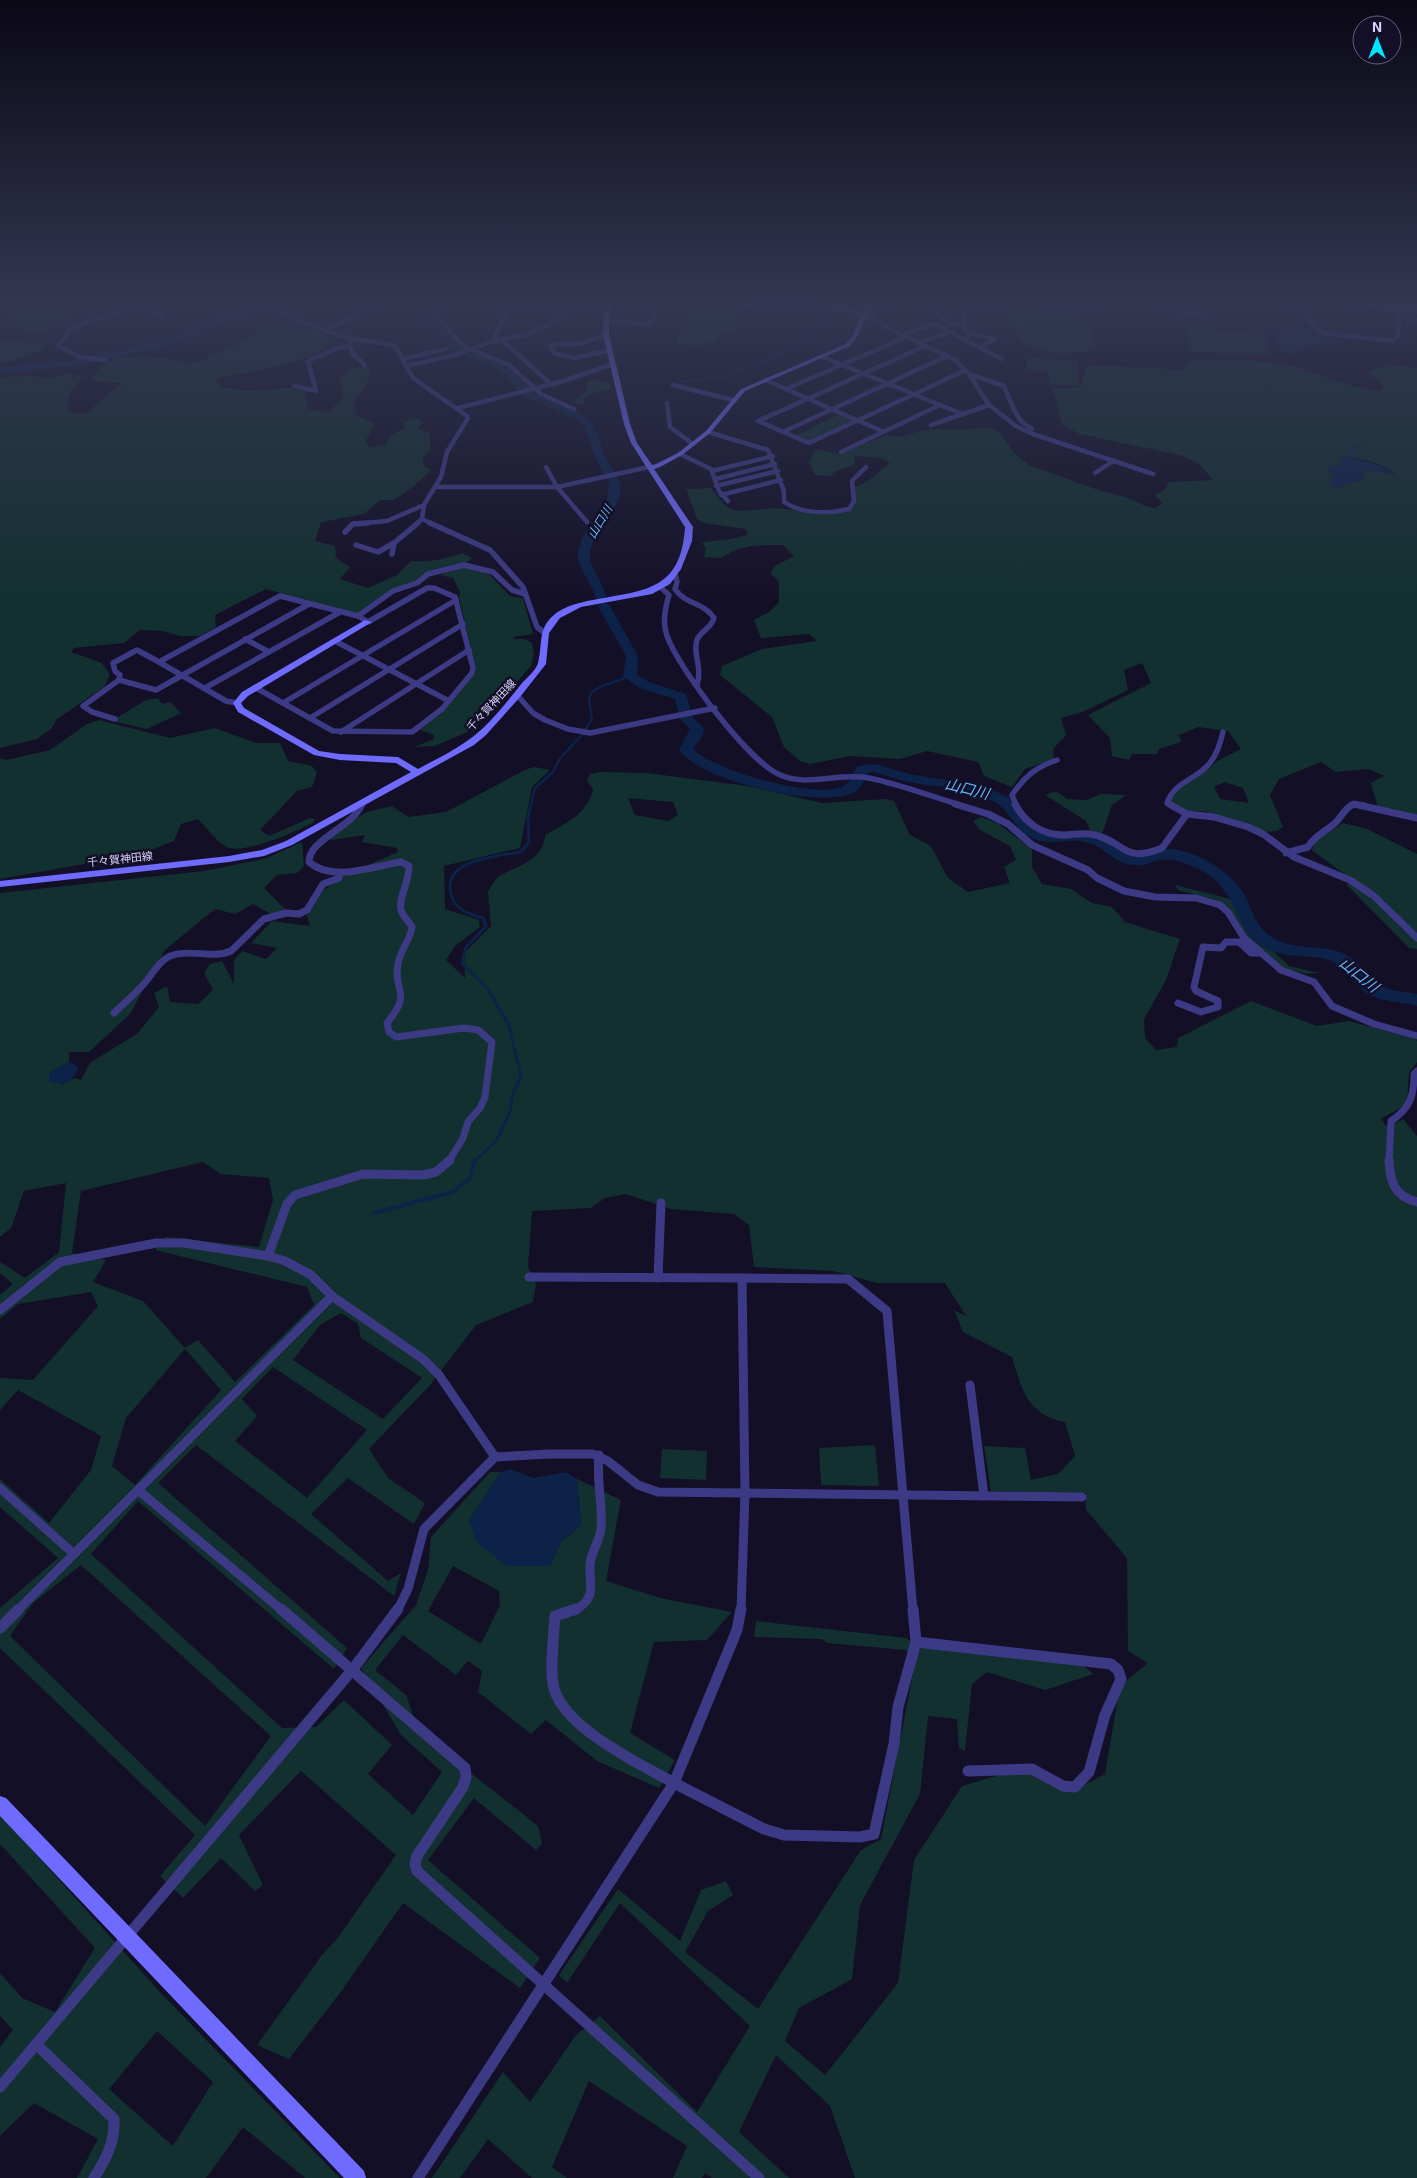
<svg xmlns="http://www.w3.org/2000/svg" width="1417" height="2178" viewBox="0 0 1417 2178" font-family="'Exo 2','Noto Sans JP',sans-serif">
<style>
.green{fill:#12302f;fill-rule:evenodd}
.water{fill:#0c2248}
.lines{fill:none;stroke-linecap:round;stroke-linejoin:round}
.stream-far3{stroke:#0c2248;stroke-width:2}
.stream-far2{stroke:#0c2248;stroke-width:2.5}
.stream-far1{stroke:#0c2248;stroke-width:3}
.stream{stroke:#0c2248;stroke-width:4}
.river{fill:#0c2248;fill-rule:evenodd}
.street-far4{stroke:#3d3a85;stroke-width:4.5}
.street-far3{stroke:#3d3a85;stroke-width:5.5}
.street-far2{stroke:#3d3a85;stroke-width:7}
.street-far1{stroke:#3d3a85;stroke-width:9}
.street{stroke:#3d3a85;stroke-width:11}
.secondary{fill:#6f6bff;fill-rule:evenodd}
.highway{fill:#ff4fa3;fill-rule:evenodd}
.labels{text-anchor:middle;stroke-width:5;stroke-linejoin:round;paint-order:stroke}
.far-street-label{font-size:11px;fill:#d9d4ff;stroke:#130f26}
.far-water-label{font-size:12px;font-style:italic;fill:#62b6ff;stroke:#130f26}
.water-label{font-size:15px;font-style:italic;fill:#62b6ff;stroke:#130f26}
</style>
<rect width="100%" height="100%" fill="#130f26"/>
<g class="green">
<path d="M36,301H109C101,310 85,313 73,317C50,325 37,344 12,324L14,316H6L3,310Z"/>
<path d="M683,301C703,301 722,300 739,311V329L729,333L728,331L719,332L717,342H707V346L678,344L680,324L690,315L695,307Z"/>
<path d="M1082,313L1098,348C1069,357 1046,354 1019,341L1008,314Z"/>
<path d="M287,323C302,323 320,329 331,340C318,365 243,371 216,379L219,387L248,391L288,388L305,392L308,409L329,412L344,396L339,377C349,368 357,365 370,368L367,384L354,401L356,415L375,424L365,442L370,447L385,445L392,434L405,428L404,423C412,418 416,417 424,423L417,428L430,433V451L423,457V466L431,470L414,486L394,500H380L364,514L321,522L315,541L335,546L336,558L350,567L340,579L368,588L397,575L411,561C429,562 443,560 462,553L472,558L469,561L426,572L413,582L381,596L357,614L266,589L215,615L216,627L200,636H180L163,631L140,630L124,643L74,648L71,652L102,663L110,675L104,687L57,719L52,728L37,739L0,748V377L35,376L42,379L69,374L83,376L69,395L68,412L85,414L122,383L92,381C94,372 105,362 114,359C128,355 174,356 185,364L206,361L208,357L243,342L259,330Z"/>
<polygon points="1186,329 1265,334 1271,356 1190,351"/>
<path d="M14,340L44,344L45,347C30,356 17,361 0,362V341Z"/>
<polygon points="1027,358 1077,361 1079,386 1049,384 1048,372 1027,370"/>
<path d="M1193,360C1222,361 1258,359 1286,365C1318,372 1345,387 1379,391L1384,386L1379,380L1366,373L1387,364L1417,368V818L1378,807L1371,783L1384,776L1368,769L1336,772L1321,762L1279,779L1270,795L1283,827L1277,831L1265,832L1204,811H1188L1170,803L1174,790L1195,779L1219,760L1241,749L1228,731L1198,727L1179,735L1181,742L1159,749L1157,754H1132L1129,760L1112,756L1110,738L1088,715L1151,683L1142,663L1124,670L1128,690L1085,711L1061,718L1066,735L1053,749L1054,759L1025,769L1012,787L984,776L978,762L927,751L900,759L851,756L810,764L800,761L784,747L772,717L720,675L722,666L762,649L817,641L809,634L761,638L754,620L769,612L779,602V582L770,573L775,566L794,556L783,545C761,545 739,544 722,558L704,557L706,548L702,543C717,539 734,541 748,534L745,529L704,523L697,519L686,489L711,488C716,494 723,505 729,508C739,513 753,510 764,509C793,506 825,519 852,509V488C867,484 877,473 890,463L882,458L855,456L854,465L834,472L831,476L815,475L809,463L815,449L839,454L887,435L900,437L924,430L988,428L999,431L1014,453L1029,465L1098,490L1129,498L1145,506L1155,508L1163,503L1154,495L1165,490L1169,482L1213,480L1199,464L1183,456L1080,434L1062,425L1053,389L1081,387L1087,365L1182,370ZM1347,457C1361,458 1386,464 1395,475L1374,469L1365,470L1362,476L1365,479C1355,483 1347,480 1338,490L1334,476ZM1225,782L1243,788L1249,803L1220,799L1214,787Z"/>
<polygon points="595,380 611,385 612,389 590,394 584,398 585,402 582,404 570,403 588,390 585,385 589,381"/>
<polygon points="840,414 853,420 810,442 795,436"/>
<polygon points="470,567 489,574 510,596 523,598 533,634 514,637 514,639 525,639 532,643 534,654 531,666 474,729 435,746 414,747 434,739 434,735 420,730 447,707 476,672 459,597 460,592 453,578 440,575 459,568"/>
<polygon points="158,698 162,704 170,702 181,713 147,729 116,722 118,717 146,700"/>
<path d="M99,720L170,738L215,728L256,743H280L288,761L312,766L317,773L312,787L297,791L260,830L269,836L310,818L315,819L313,823C296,831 241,857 225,846C215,840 206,827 198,819L181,824L174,841L140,854L0,879V758L6,760L50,750L87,724Z"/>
<path d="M535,767L550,770L532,787L520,848L444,866L445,909L479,920L480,927L455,946L446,960L465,978L464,953L491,926L488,891C492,886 495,878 501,875C519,865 544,860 545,835C566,823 588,814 593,789L587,781L590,774L601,772L646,773L748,786L822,803L885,799L894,801L910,835L931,846L948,878L968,892L1010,883L1004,867L1016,860L1010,846L980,830L973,821L981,817L997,823L1032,849V867L1042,884L1071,889L1092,903L1112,907L1125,922L1180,939L1166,980L1144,1019L1145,1038L1156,1050L1177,1047L1178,1038L1251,1001L1317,1026L1349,1021L1415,1039L1417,1041V1062L1409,1072L1407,1104L1381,1119L1387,1127L1403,1119L1417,1136V2178H855L830,2106L776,2055L739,2132L789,2178H712L705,2173L702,2178H673L687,2146L589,2081L552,2167L567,2178H532L488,2139L460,2178H432L503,2072L530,2102L576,2035L600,2016L697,2112L750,2026L620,1903L567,1983L559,1975L618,1889L680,1941L701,1890L726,1881L733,1895L708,1911L685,1952L758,2009L861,1850L881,1839L915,1663L906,1650L827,1643L822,1639L754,1637L756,1621L906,1638L920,1647L1084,1666L1093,1674L1045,1690L987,1672L972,1684L965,1751L959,1748L957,1719L928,1716L920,1794L860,1905L852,1979L799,2008L785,2041L825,2075L898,1983L914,1860L962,1786L1023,1768L1071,1792L1105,1774L1120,1686L1148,1663L1128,1651L1127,1558L1086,1510V1493L991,1491L984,1446L1025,1448L1031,1480L1058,1474L1075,1456L1065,1422C1027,1415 1022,1390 1012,1357L963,1332L954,1310L966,1316L945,1283H877L833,1271L754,1267L749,1225L734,1214L671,1209L626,1194L605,1198L591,1208L532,1211L528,1267L536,1284L533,1302L476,1325L430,1385L369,1449L388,1478L425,1503L414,1524L348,1478L311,1514L388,1581L401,1573L394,1596L196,1445L158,1483L347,1648L334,1669L138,1501L91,1554L282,1728L316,1727L344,1700L392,1745L368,1774L413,1815L442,1772L401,1735L361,1668L416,1605L428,1570L431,1537L490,1472H501L469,1521L550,1566L561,1542L581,1525L577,1479L621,1500L606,1581L660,1598L732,1612L707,1640L654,1642L630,1733L675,1760L659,1788L597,1761L546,1720L531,1734L478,1692L482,1671L468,1661L456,1675L403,1635L375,1670L406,1695L419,1732L538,1826L542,1844L536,1850L474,1798L428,1860L540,1958L520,1988L403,1903L340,1993L289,2059L257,2045L322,1955L337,1939L396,1855L301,1771L239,1835L263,1885L255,1891L221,1858L183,1898L160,1876L195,1835L0,1648V1608L58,1558L0,1507V1479L49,1523L91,1470L101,1436L18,1390L0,1410V1378L33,1380L98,1306L91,1292L18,1304L0,1319V1295L13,1284L0,1273V1262L25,1278L59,1252L66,1183L24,1191L11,1228L0,1237V893L204,871L264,859L302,842L304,866L297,873L277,875L264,888L286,910L273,915L253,904L235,914L215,909L165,950L130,1014L89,1052H69V1062L49,1073L62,1084L75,1078L81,1080L90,1063L138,1033L159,1007L154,993L167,986L170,1002L198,1004L213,990L204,973L210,964L222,961L234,984V960L242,951L266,959L277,948L251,943L272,921L310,926L307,916L324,890L347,874L398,852L397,848L362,842L365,835L331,840L328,833L367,812L392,806L408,817L446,812L527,769ZM628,798L673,802L678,815L668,821L635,815ZM203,1162L221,1174L269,1178L273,1200L259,1247L166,1237L155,1250L307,1287L314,1305L235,1382L198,1340L185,1348L143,1301L93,1282L106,1260L72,1253L81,1191ZM341,1313L358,1324L361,1338L422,1378L383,1419L293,1360L320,1325ZM185,1349L221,1390L135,1485L112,1466L126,1418ZM273,1367L367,1430L307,1498L235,1441L257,1416L242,1399ZM81,1565L271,1736L205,1826L10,1636L33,1603ZM453,1566L499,1591L500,1605L481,1644L428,1611Z"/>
<polygon points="1056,791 1067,799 1087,800 1100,794 1126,795 1112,805 1102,834 1090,830 1086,821 1045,795"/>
<polygon points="1343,823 1367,829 1417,854 1417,934 1375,892 1340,871 1312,850 1316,840"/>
<polygon points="1350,882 1379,904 1401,928 1417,941 1417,949 1409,948 1347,885"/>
<path d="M1175,885L1234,900C1245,920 1253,938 1275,948L1272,950L1289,966L1319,973L1306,974L1283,968L1245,935L1229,907L1216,900L1178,890Z"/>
<polygon points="875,1445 879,1486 821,1485 819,1448"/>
<polygon points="662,1449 707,1451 706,1480 660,1478"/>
<path d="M0,1814L159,1991L340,2178H305L243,2127L206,2178H77L98,2139L34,2103L0,2136V2047L13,2030L0,2016V1973L22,1998L55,2012L95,1948L0,1844ZM157,2031L213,2082L173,2146L109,2089Z"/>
</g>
<g class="water">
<polygon points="1309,328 1317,329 1326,340 1326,343 1304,346 1292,354 1281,351 1272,333"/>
<path d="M1347,457L1375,464L1396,474L1365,470L1362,476L1365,479C1355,483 1346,480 1338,490L1330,484L1334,476L1329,472V466L1340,465L1341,458Z"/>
<path d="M69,1062L79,1067C73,1082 65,1085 49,1082V1073Z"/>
<polygon points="511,1469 533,1478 566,1472 577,1479 581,1525 561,1542 550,1566 507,1566 477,1543 469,1521 501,1472"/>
</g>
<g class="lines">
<g class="stream-far3">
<polyline points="674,383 730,375 795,347 815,333 821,316 827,310"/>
<polyline points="1351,457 1351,453 1360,445"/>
</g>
<polyline class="stream-far2" points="531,805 535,788 553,772 560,758 582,735 592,719 589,700 591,693 600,687 630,676"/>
<path class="stream-far1" d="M475,1161L496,1141L510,1113L512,1096L521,1077L509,1025L487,988L462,964L466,947L486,926L483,918C469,914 455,910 451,894C442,859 498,856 521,852L529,842L528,818L531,804"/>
<polyline class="stream" points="374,1213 453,1192 469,1179 475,1160"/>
<g class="river">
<polygon points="288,301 302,301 226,321 161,347 75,366 0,373 0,367 75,360 158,342 220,317"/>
<polygon points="440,301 450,301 440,313 439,323 459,347 504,364 534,393 582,414 594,425 604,454 621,484 619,500 595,537 590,550 590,561 607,596 605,599 597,599 578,561 578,550 583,537 607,500 609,484 594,454 584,426 574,418 526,397 498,368 453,351 429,323 430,312"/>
<path d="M604,602L610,606L638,656L637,675L649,682L686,694L693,718L704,728L703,735L693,749C715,771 816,800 844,786C851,782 853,773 857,767L867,764L879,765L909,774L985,786L1011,799L1029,823L1039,831L1054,833L1093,834L1104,838L1131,855C1143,857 1153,850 1164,849C1192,847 1231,871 1244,894C1252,909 1255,925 1270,936C1290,951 1320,944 1343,953C1359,960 1366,977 1380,985C1391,992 1405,991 1417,994V1006C1401,1001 1381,1003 1366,993C1352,982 1345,964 1326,959C1303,954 1277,959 1257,943C1232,922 1237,891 1204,872C1192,866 1175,857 1161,860C1152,861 1142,867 1132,865C1114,863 1105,848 1089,843C1073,837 1054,845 1037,840C1016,834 1013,814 996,803C971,786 938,788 909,782C897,780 885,774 873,772L868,773C865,779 861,788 855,792C823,810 700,781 679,750L690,729L680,719L675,699L639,688L623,676L626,656L598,606Z"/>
</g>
<g class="street-far4">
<path d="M261,301C288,317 319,330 350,338C365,342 380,341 395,346L413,378L467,416L468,418L447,452L441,477L424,505L422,519L433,524"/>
<polyline points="1049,301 1051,308 1077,309 1080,308 1080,301"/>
<polyline points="1088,301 1090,311"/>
<polyline points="1152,301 1167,308 1202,316"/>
<polyline points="1283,301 1301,310 1322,333 1393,341 1398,336 1400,310"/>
<polyline points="1326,301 1417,312"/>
<polyline points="1397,301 1417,303"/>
<polyline points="145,303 162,317"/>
<polyline points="996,303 1017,303 1019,301"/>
<polyline points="869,304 895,301"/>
<polyline points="828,307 834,301"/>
<polyline points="931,309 951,325 964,323"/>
<polyline points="863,313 892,330 954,359 969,374 989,405 1016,426 1033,434 1153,474"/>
<polyline points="871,316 885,302"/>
<polyline points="1400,317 1417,320"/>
<polyline points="606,320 649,325 656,314 639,301"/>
<polyline points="441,321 463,346 509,365 541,394 574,409"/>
<polyline points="327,330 382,301"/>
<polyline points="971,333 994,339 980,348"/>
<polyline points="606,335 579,344 558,344 550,346 554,353 574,358 610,350"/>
<polyline points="901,335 934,324 950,332"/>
<polyline points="501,339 552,385"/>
<polyline points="964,340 971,333 965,329 962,310 987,309 996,301"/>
<polyline points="493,341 509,307 569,310"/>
<polyline points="918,343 950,332 1002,359"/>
<polyline points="350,346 354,355 365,365"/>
<polyline points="823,357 962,414"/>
<polyline points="403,359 446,349"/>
<polyline points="105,360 80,357 58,346 70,330 84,323 155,301"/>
<polyline points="406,366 455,355 493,341 524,335 547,326 584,301"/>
<polyline points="969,374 1004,386 1015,412 1022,422 1032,429"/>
<polyline points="765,380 884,432"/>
<polyline points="673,385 733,400"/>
<polyline points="294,386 316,391 308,361 338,348 350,346 351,339"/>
<polyline points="786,389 906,337"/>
<polyline points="667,403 670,427 693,444"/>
<polyline points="458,408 564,381 613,364"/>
<polyline points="758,421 809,443 964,371"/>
<polyline points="758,421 925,346"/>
<polyline points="931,425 989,405"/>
<path d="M708,432L768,450L784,491V502C802,514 829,514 849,509L854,501L852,481L866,467"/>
<polyline points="783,432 947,356"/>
<polyline points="841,452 940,405"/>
<polyline points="680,454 711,469 719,491 728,501"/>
<polyline points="546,467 557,487 587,522"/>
<polyline points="712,471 773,456"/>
<polyline points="1095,473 1113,461"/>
<polyline points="716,479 775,464"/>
<polyline points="716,486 778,471"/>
<polyline points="436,487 557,487 649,467"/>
<polyline points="721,495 781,480"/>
<polyline points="353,524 387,521 424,505"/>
<polyline points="416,524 422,519"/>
</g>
<g class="street-far3">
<polyline points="430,523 490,550 523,587 537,627 545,633"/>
<polyline points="345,532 353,524 368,523"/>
<polyline points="356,545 378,552 394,543 418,523"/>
<polyline points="392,554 394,543"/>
<path d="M675,574L677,582L675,589C685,604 705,603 714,618C711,629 700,631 697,640C692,653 703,667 697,685"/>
<path d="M660,587L669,595C665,608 662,623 667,636C679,669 747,759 778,774C806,788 839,772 869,778C899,784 930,796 960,805"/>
<polyline points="358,616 393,591 417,583 428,574 464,565 493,572 512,590 525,594"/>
<polyline points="245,639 269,652"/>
<polyline points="335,641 449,701"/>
<polyline points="119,680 120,675 115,671 113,663 137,650 159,662"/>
<polyline points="205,688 340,612"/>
<polyline points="517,695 533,713 545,720 568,729 590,733 715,708"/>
<polyline points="237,703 226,701 159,662 280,596 358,616 368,622 427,588 434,588 455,597 473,668 472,673 442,709 412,732 333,731 256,688"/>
<polyline points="283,703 456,600"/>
<polyline points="310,718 463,624"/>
<polyline points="115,719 92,712 83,706 119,680 156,690 309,604"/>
<polyline points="341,732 469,650"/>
<polyline points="361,805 362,803"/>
<path d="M1016,805L1012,795C1025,776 1036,767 1057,760"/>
<path d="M1171,805L1167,803C1175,781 1196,780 1209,764C1217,755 1220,743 1223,732"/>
<polyline points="1351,805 1364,805"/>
</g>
<g class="street-far2">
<path d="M362,804C352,828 309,839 309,862C333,883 373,866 401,862L409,866C410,880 398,898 401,910C403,917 409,921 412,927C410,941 400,950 398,964C392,993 414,990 387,1023L389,1032L396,1037L464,1028L478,1030L492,1042L485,1097L480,1108L468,1122L463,1138L449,1161"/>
<polyline points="955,804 988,814 1008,824 1032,845 1088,870 1097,878 1124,891 1155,897 1196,898 1220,905 1228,912 1244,938 1281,970 1314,982 1332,1006 1374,1024 1417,1036"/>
<path d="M1015,804C1025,823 1042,835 1064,835C1074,835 1085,832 1095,835C1125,842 1124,864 1162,848L1187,814L1214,817L1248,827L1263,834L1294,857L1350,880L1374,896L1417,938"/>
<polyline points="1169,804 1187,814"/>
<path d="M1286,853L1308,847C1314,836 1325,832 1335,823C1342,817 1344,808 1354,804L1417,818"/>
<polyline points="1178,1003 1201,1012 1218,1007 1218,1001 1196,991 1194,987 1203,947 1221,948 1226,942 1239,942 1251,953 1261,953"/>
<path d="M114,1013C123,1004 134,995 142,986C152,976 159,959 173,955C192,949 213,959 231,951L264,919L286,913L299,914L307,910L323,884L339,878L340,872"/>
<path d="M1389,1161L1391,1121C1410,1108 1414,1097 1414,1074L1417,1071"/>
</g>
<g class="street-far1">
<path d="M1389,1160C1390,1182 1394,1196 1417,1202"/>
<polyline points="268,1256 287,1204 295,1195 363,1174 423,1175 436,1172 450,1160"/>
<polyline points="529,1277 742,1278"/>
<polyline points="658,1278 661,1203"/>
<polyline points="0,1310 60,1262 156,1243 184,1243 268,1256 285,1261 311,1275 332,1296 423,1359 439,1375 495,1457"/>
<polyline points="970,1385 984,1496"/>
<polyline points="0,1488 74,1554"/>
<polyline points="138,1490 283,1611"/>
<polyline points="17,1611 332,1296"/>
<polyline points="397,1611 408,1589 424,1529 495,1457 549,1454 593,1454 608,1461 638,1485 658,1492 1082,1497"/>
<path d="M574,1611C598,1597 589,1586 590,1564C591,1552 600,1541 601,1528C603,1503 596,1480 599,1455"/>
<polyline points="741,1611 745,1493 742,1278 848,1279 887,1311 913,1611"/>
</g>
<g class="street">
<polyline points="281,1609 465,1768 466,1777 463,1787 417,1856 415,1864 417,1871 759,2178"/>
<path d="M576,1609L555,1616C554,1634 549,1672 554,1688C564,1728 640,1764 674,1783"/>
<polyline points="0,1628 19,1609"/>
<polyline points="916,1642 1111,1664 1118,1670 1121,1679 1105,1715 1089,1772 1075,1787 1063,1786 1032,1769 968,1771"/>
<polyline points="674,1783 764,1829 784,1835 860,1837 874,1834 894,1744 898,1707 916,1642 913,1609"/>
<polyline points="674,1783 737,1630 741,1609"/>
<path d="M36,2044L114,2119C115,2143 106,2159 94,2178"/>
<polyline points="0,2087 353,1669 398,1609"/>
<polyline points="418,2178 674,1783"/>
</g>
<g class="secondary">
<path d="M608,301H614L609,320V335L630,424L637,443L652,465L656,464L678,453L706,431L741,389L846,344L853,335L861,314L798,305L743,308L720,302L719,301L743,304L798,301L863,311L870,301H876C865,315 862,333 850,346L745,391L710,433L682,455L660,467L654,469L693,527L692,541L681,569L670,584L652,594L581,607L560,618L549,633L546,664L520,697L486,735L474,745L292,845L264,856L229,862L0,887V881L229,856L262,850L286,841L411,772L396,763L340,760L314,755L238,712L233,703L242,692L365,620L372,622L248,696L241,703L244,708L319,751L340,754L398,757L418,769C434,760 452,752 467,741C488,727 506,703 522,683C527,678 536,670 538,663C543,645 537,628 555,614C565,606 581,602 593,600C645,590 681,591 685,527L631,443L624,424L603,335V320Z"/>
<polygon points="0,1796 6,1798 364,2171 366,2178 344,2178 0,1816"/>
</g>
<polygon class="highway" points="1343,301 1364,301 1417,307 1417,311 1347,303"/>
</g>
<linearGradient id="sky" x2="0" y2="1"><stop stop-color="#0a0815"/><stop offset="0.5" stop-color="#333752"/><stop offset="1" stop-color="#333752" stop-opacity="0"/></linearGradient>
<rect width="1417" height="605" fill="url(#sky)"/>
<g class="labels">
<g class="far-street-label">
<text transform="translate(491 705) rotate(-47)" y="4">千々賀神田線</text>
<text transform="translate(120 859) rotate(-6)" y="4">千々賀神田線</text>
</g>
<g class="far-water-label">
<text transform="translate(600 522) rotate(-59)" y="4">山口川</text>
</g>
<g class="water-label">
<text transform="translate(967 789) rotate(14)" y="5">山口川</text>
<text transform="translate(1359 975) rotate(39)" y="5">山口川</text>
</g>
</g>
<g transform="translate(1377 40)"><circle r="24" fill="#130f26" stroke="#625e7d"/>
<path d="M0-4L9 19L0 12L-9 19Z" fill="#00e5ff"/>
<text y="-8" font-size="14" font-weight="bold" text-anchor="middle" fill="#d9d4ff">N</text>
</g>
</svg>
